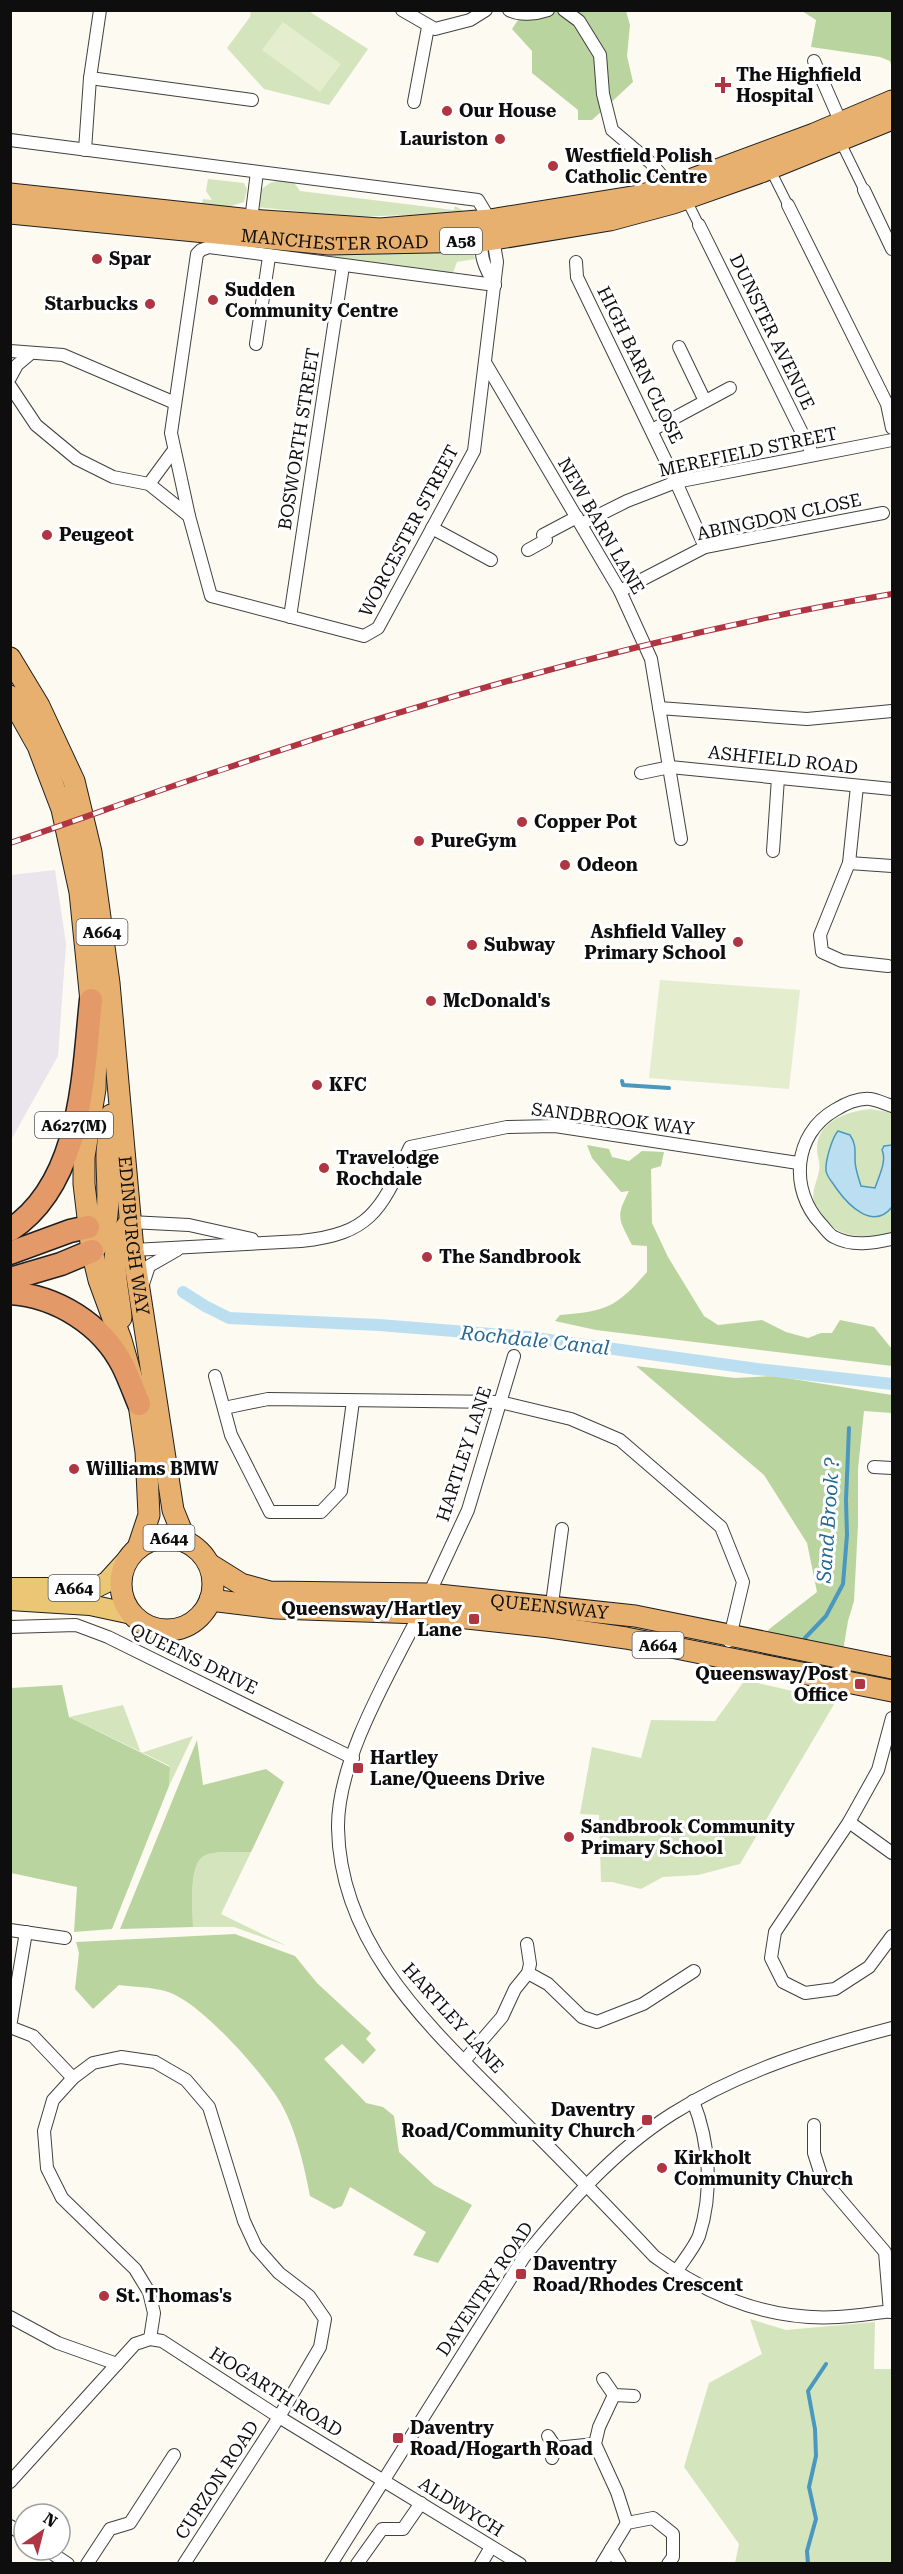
<svg xmlns="http://www.w3.org/2000/svg" width="903" height="2574" viewBox="0 0 903 2574" font-family="'Roboto Serif',serif">
<style>
.industrial{fill:#eae4ec}
.green{fill:#d4e5be}
.forest{fill:#bad49f}
.pitch{fill:#e4edce}
.water{fill:#bbdff0;stroke:#4a97bf;stroke-width:1.5}
.lines{fill:none;stroke-linecap:round;stroke-linejoin:round}
.stream{stroke:#4a97bf;stroke-width:4}
.canal{stroke:#bbdff0;stroke-width:12}
.pedestrian-casing{stroke:#414141;stroke-width:11}
.minor-casing{stroke:#414141;stroke-width:14}
.primary-casing{stroke:#1f1f1f;stroke-width:22}
.trunk-casing{stroke:#1f1f1f;stroke-width:23}
.motorway-casing{stroke:#1f1f1f;stroke-width:25}
.pedestrian{stroke:#fff;stroke-width:9}
.minor{stroke:#fff;stroke-width:12}
.primary{stroke:#eac675;stroke-width:20}
.trunk{stroke:#e7b06e;stroke-width:21}
.motorway{stroke:#e49968;stroke-width:22}
.rail-casing{stroke:#af3542;stroke-width:6}
.rail{stroke:#fff;stroke-width:4;stroke-dasharray:11;stroke-linecap:butt}
.poi-dot{fill:#af3542;stroke:#fff;stroke-width:2}
.labels{text-anchor:middle;stroke-width:6;stroke-linejoin:round;paint-order:stroke}
.shield{fill:#fff;stroke:#565656;stroke-width:1.5}
.shield-label{font-size:16px;font-weight:bold;fill:#0e0e0e}
.poi-label{font-size:18px;font-weight:bold;fill:#0e0e0e;stroke:#fff;text-anchor:start}
.street-label{font-size:18px;fill:#0e0e0e;stroke:#fff}
.water-label{font-size:20px;font-style:italic;fill:#256993;stroke:#fff}
</style>
<rect width="100%" height="100%" fill="#fdfaf1"/>
<polygon class="industrial" points="55,870 66,944 58,1056 11,1140 11,875"/>
<g class="green">
<polygon points="307,10 368,49 329,105 264,89 227,48 250,17 251,11"/>
<polygon points="208,179 244,183 247,189 244,202 228,207 201,207 203,199 212,200 206,191"/>
<polygon points="280,180 292,180 300,191 454,210 455,206 467,213 350,217 257,207 260,190 270,183"/>
<polygon points="283,246 459,249 474,255 475,259 457,262 453,273 282,250"/>
<path d="M871,1109L892,1113V1234C866,1238 838,1240 821,1215C819,1212 815,1207 814,1203C811,1192 817,1182 819,1171C821,1163 817,1157 817,1149C817,1120 849,1111 871,1109Z"/>
<polygon points="745,1680 836,1701 740,1864 698,1875 663,1877 641,1889 612,1882 601,1882 599,1815 580,1814 592,1747 641,1758 651,1720 715,1721"/>
<polygon points="123,1705 141,1753 193,1736 169,1786 170,1766 69,1717"/>
<path d="M251,1852L221,1914L287,1946L234,1927H193C193,1911 188,1865 204,1856C216,1850 238,1853 251,1852Z"/>
<polygon points="750,2319 786,2330 875,2322 874,2369 892,2369 892,2563 735,2563 739,2544 684,2467 709,2383 762,2354"/>
</g>
<g class="forest">
<polygon points="524,11 626,11 630,25 627,56 633,82 592,120 578,120 578,110 532,73 532,51 512,29"/>
<polygon points="802,11 892,11 892,68 890,61 880,57 811,47 816,20"/>
<path d="M587,1145L609,1149L612,1157L629,1161L642,1151L664,1152L661,1166L651,1169L652,1223L668,1257L704,1316L718,1325L762,1320L786,1332L808,1338L821,1333H832L840,1320L874,1327L892,1349V1366L596,1330L555,1321L560,1315C606,1311 616,1308 647,1272V1246L632,1245C619,1219 615,1218 629,1191L621,1192L592,1158Z"/>
<polygon points="636,1366 735,1378 774,1376 892,1395 892,1413 864,1411 858,1469 858,1525 854,1601 848,1621 843,1651 770,1636 768,1630 817,1592 807,1543 764,1475"/>
<polygon points="62,1685 69,1717 170,1767 169,1786 112,1929 74,1932 77,1887 11,1873 11,1688"/>
<path d="M197,1740L203,1785L266,1769L284,1782L251,1852C238,1853 216,1850 204,1856C188,1865 193,1911 193,1927L120,1929Z"/>
<path d="M235,1934L295,1956L317,1983L371,2033L366,2039L376,2050L363,2064L342,2044L324,2059L366,2103L383,2107L394,2116L399,2152L434,2185L472,2205L438,2263L413,2255L426,2232L350,2187L342,2206L334,2209L310,2196C304,2165 295,2124 277,2097C257,2067 199,2000 165,1991C151,1987 134,1987 119,1985L93,2009L75,1989L79,1953L76,1942Z"/>
</g>
<g class="pitch">
<polygon points="283,22 341,64 320,92 262,50"/>
<polygon points="660,980 800,990 789,1089 649,1078"/>
</g>
<path class="water" d="M838,1131L850,1135C856,1144 855,1150 855,1160C855,1169 859,1179 861,1186L875,1188C879,1176 887,1161 882,1150L884,1146L892,1145V1207C873,1231 848,1205 836,1188C833,1183 827,1177 826,1171C825,1161 832,1138 838,1131Z"/>
<g class="lines">
<g class="stream">
<polyline points="622,1081 623,1085 669,1088"/>
<polyline points="805,1638 826,1616 843,1584 847,1535 846,1500 849,1428"/>
<polyline points="808,2564 807,2551 816,2519 809,2487 816,2456 815,2429 808,2391 826,2364"/>
</g>
<polyline class="canal" points="183,1292 205,1306 229,1318 379,1325 528,1337 757,1369 892,1384"/>
<g class="pedestrian-casing">
<g id="pedestrian">
<polyline points="840,141 864,190"/>
<polyline points="770,169 788,205"/>
<polyline points="686,199 699,225"/>
</g>
</g>
<g class="minor-casing">
<g id="minor">
<polyline points="402,10 435,29 470,20 486,10"/>
<path d="M509,10C520,16 536,14 548,10"/>
<polyline points="564,10 579,21 600,55 603,94 612,130 651,163 662,176 669,193"/>
<polyline points="814,61 841,123"/>
<polyline points="90,78 252,100"/>
<polyline points="414,102 428,27"/>
<polyline points="10,140 478,200 490,220 497,262 474,451 378,628 364,636 211,596 189,516 171,433 197,254 201,250 209,247 495,285"/>
<polyline points="85,150 90,78 100,10"/>
<polyline points="864,190 892,249"/>
<polyline points="788,205 887,404 892,428"/>
<polyline points="251,220 257,172"/>
<polyline points="699,225 813,455"/>
<path d="M484,235C477,253 486,270 495,285"/>
<polyline points="576,262 577,277 676,482 705,547"/>
<polyline points="256,344 269,257"/>
<polyline points="679,347 705,401"/>
<polyline points="10,351 63,355 175,403"/>
<polyline points="486,364 620,591 651,659 681,839"/>
<polyline points="10,378 17,365 30,354"/>
<polyline points="10,386 36,425 77,459 113,477 149,484 189,516"/>
<polyline points="652,430 730,388"/>
<polyline points="149,484 174,450"/>
<polyline points="581,524 627,501 676,482 892,440"/>
<polyline points="432,528 491,560"/>
<polyline points="528,550 546,540 543,535 577,517"/>
<polyline points="620,591 705,547 883,513"/>
<polyline points="290,617 343,266"/>
<polyline points="659,708 807,719 892,711"/>
<polyline points="641,773 670,767 892,789"/>
<polyline points="857,786 849,863 820,935 822,952 842,961 888,966"/>
<polyline points="773,851 778,778"/>
<polyline points="849,863 892,866"/>
<path d="M892,1106C885,1104 878,1100 870,1099C859,1098 845,1104 835,1110C793,1134 789,1190 821,1224C825,1228 829,1235 834,1237C852,1247 874,1243 892,1239"/>
<polyline points="130,1222 189,1225 252,1239"/>
<path d="M133,1250L301,1241C373,1234 382,1207 410,1147L507,1127L555,1126L798,1163"/>
<polyline points="142,1287 149,1266 177,1250"/>
<polyline points="215,1376 231,1435 270,1512 321,1512 341,1491 353,1401"/>
<polyline points="224,1408 268,1399 500,1402 571,1419 620,1440 721,1527 743,1582 729,1641"/>
<polyline points="874,1467 892,1468"/>
<polyline points="429,1594 468,1510 514,1356"/>
<polyline points="551,1611 562,1529"/>
<path d="M420,1613C390,1673 337,1760 338,1828C340,1951 438,2034 518,2116C564,2162 609,2208 654,2256C708,2296 770,2321 838,2317C856,2316 874,2313 892,2311"/>
<polyline points="10,1627 76,1625 108,1637 353,1758"/>
<polyline points="892,1718 878,1770 849,1822 775,1932 771,1958 783,1982 805,1993 835,1989 869,1967 892,1936"/>
<polyline points="849,1822 892,1853"/>
<polyline points="10,1930 65,1938"/>
<polyline points="26,1932 10,2027 33,2036 73,2078"/>
<polyline points="528,1973 548,1984 582,2017 597,2022 643,2004 694,1971"/>
<polyline points="464,2061 502,2017 515,1989 528,1973 530,1964 527,1944"/>
<polyline points="814,2125 814,2153 822,2178 885,2252 890,2312"/>
<path d="M676,2272C683,2261 694,2248 699,2236C713,2193 710,2143 693,2101"/>
<polyline points="10,2317 58,2343 117,2364"/>
<polyline points="150,2339 154,2313 149,2292 135,2269 62,2198 47,2168 44,2131 53,2100 73,2078 93,2063 121,2057 155,2062 186,2080 209,2107 244,2221 256,2247 279,2273 309,2296 325,2319 320,2347 279,2417 184,2564"/>
<polyline points="603,2379 614,2395 634,2396"/>
<polyline points="614,2395 599,2427 595,2444 617,2492 627,2523"/>
<polyline points="548,2436 556,2448 552,2458"/>
<polyline points="556,2448 595,2444"/>
<polyline points="10,2482 135,2344 150,2339 162,2341 279,2417 520,2564"/>
<polyline points="10,2526 24,2535"/>
<polyline points="611,2549 620,2564"/>
<polyline points="47,2550 68,2564"/>
<polyline points="87,2564 110,2529 130,2523 174,2455"/>
<path d="M331,2564L524,2257C566,2205 615,2150 672,2114C740,2071 815,2048 892,2028"/>
<polyline points="357,2564 382,2529 403,2529 421,2503"/>
<polyline points="481,2564 491,2547"/>
<polyline points="602,2564 627,2523 653,2518 673,2534 673,2557 668,2564"/>
</g>
</g>
<g class="primary-casing">
<g id="primary">
<polyline points="10,1588 95,1588 107,1582 127,1560"/>
<polyline points="10,1600 90,1605 132,1614"/>
</g>
</g>
<g class="trunk-casing">
<g id="trunk">
<polyline points="10,194 251,220 380,229 490,220 638,196 668,188 814,134 892,101"/>
<path id="s1" d="M10,213L329,244L482,241L610,220L673,203L761,172L892,119"/>
<path id="s2" d="M10,658L39,706L74,781L91,852L109,983L133,1250L173,1510L186,1542"/>
<polyline points="10,696 38,746 62,809 80,892 96,1051 95,1089 84,1157 84,1184 92,1251 99,1280 121,1340 139,1404 146,1452 149,1515 138,1548"/>
<path d="M92,1251C115,1230 106,1181 107,1153C108,1140 110,1128 111,1115"/>
<path d="M121,1318C119,1285 104,1251 130,1222"/>
<circle cx="167" cy="1584" r="46"/>
<path id="s3" d="M209,1564L241,1584L270,1592L429,1594L635,1616L892,1668"/>
<polyline points="210,1600 276,1608 420,1613 550,1627 626,1638 892,1691"/>
</g>
</g>
<g class="motorway-casing">
<g id="motorway">
<path d="M10,1230C82,1183 83,1076 91,1000"/>
<polyline points="10,1253 70,1231 88,1227"/>
<polyline points="10,1279 61,1264 92,1251"/>
<path d="M10,1293C56,1296 102,1324 123,1366C129,1378 134,1392 139,1404"/>
</g>
</g>
<use href="#pedestrian" class="pedestrian"/>
<use href="#minor" class="minor"/>
<use href="#primary" class="primary"/>
<use href="#trunk" class="trunk"/>
<use href="#motorway" class="motorway"/>
<g class="rail-casing">
<path id="rail" d="M10,843C82,819 152,792 224,769C439,696 668,632 892,594"/>
</g>
<use href="#rail" class="rail"/>
</g>
<g class="poi-dot">
<path d="M720 76h6v6h6v6h-6v6h-6v-6h-6v-6h6z"/>
<circle cx="447" cy="111" r="6"/>
<circle cx="500" cy="139" r="6"/>
<circle cx="553" cy="166" r="6"/>
<circle cx="97" cy="259" r="6"/>
<circle cx="213" cy="300" r="6"/>
<circle cx="150" cy="304" r="6"/>
<circle cx="47" cy="535" r="6"/>
<circle cx="522" cy="822" r="6"/>
<circle cx="419" cy="841" r="6"/>
<circle cx="565" cy="865" r="6"/>
<circle cx="738" cy="942" r="6"/>
<circle cx="472" cy="945" r="6"/>
<circle cx="431" cy="1001" r="6"/>
<circle cx="317" cy="1085" r="6"/>
<circle cx="324" cy="1168" r="6"/>
<circle cx="427" cy="1257" r="6"/>
<circle cx="74" cy="1469" r="6"/>
<rect x="468" y="1613" width="12" height="12" rx="3"/>
<rect x="854" y="1678" width="12" height="12" rx="3"/>
<rect x="352" y="1762" width="12" height="12" rx="3"/>
<circle cx="569" cy="1837" r="6"/>
<rect x="641" y="2114" width="12" height="12" rx="3"/>
<circle cx="662" cy="2168" r="6"/>
<rect x="515" y="2268" width="12" height="12" rx="3"/>
<circle cx="104" cy="2296" r="6"/>
<rect x="392" y="2432" width="12" height="12" rx="3"/>
</g>
<g class="labels">
<g class="shield">
<rect x="440" y="228" width="42" height="26" rx="4.5"/>
<rect x="76.5" y="919" width="51" height="26" rx="4.5"/>
<rect x="35" y="1112" width="78" height="26" rx="4.5"/>
<rect x="143.5" y="1525" width="51" height="26" rx="4.5"/>
<rect x="48.5" y="1575" width="51" height="26" rx="4.5"/>
<rect x="632.5" y="1632" width="51" height="26" rx="4.5"/>
</g>
<g class="shield-label">
<text x="461" y="247">A58</text>
<text x="102" y="938">A664</text>
<text x="74" y="1131">A627(M)</text>
<text x="169" y="1544">A644</text>
<text x="74" y="1594">A664</text>
<text x="658" y="1651">A664</text>
</g>
<g class="poi-label">
<text x="736" y="81">The Highfield<tspan x="736" dy="21">Hospital</tspan></text>
<text x="459" y="117">Our House</text>
<text x="488" y="145" text-anchor="end">Lauriston</text>
<text x="565" y="162">Westfield Polish<tspan x="565" dy="21">Catholic Centre</tspan></text>
<text x="109" y="265">Spar</text>
<text x="225" y="296">Sudden<tspan x="225" dy="21">Community Centre</tspan></text>
<text x="138" y="310" text-anchor="end">Starbucks</text>
<text x="59" y="541">Peugeot</text>
<text x="534" y="828">Copper Pot</text>
<text x="431" y="847">PureGym</text>
<text x="577" y="871">Odeon</text>
<text x="726" y="938" text-anchor="end">Ashfield Valley<tspan x="726" dy="21">Primary School</tspan></text>
<text x="484" y="951">Subway</text>
<text x="443" y="1007">McDonald's</text>
<text x="329" y="1091">KFC</text>
<text x="336" y="1164">Travelodge<tspan x="336" dy="21">Rochdale</tspan></text>
<text x="439" y="1263">The Sandbrook</text>
<text x="86" y="1475">Williams BMW</text>
<text x="462" y="1615" text-anchor="end">Queensway/Hartley<tspan x="462" dy="21">Lane</tspan></text>
<text x="848" y="1680" text-anchor="end">Queensway/Post<tspan x="848" dy="21">Office</tspan></text>
<text x="370" y="1764">Hartley<tspan x="370" dy="21">Lane/Queens Drive</tspan></text>
<text x="581" y="1833">Sandbrook Community<tspan x="581" dy="21">Primary School</tspan></text>
<text x="635" y="2116" text-anchor="end">Daventry<tspan x="635" dy="21">Road/Community Church</tspan></text>
<text x="674" y="2164">Kirkholt<tspan x="674" dy="21">Community Church</tspan></text>
<text x="533" y="2270">Daventry<tspan x="533" dy="21">Road/Rhodes Crescent</tspan></text>
<text x="116" y="2302">St. Thomas's</text>
<text x="410" y="2434">Daventry<tspan x="410" dy="21">Road/Hogarth Road</tspan></text>
</g>
<g class="street-label">
<text dy="6" stroke="none"><textPath href="#s1" startOffset="326">MANCHESTER ROAD</textPath></text>
<text transform="translate(772 332) rotate(64)" y="6">DUNSTER AVENUE</text>
<text transform="translate(640 365) rotate(64)" y="6">HIGH BARN CLOSE</text>
<text transform="translate(299 439) rotate(-81)" y="6">BOSWORTH STREET</text>
<text transform="translate(748 452) rotate(-12)" y="6">MEREFIELD STREET</text>
<text transform="translate(779 517) rotate(-12)" y="6">ABINGDON CLOSE</text>
<text transform="translate(601 526) rotate(60)" y="6">NEW BARN LANE</text>
<text transform="translate(409 531) rotate(-62)" y="6">WORCESTER STREET</text>
<text transform="translate(783 760) rotate(6)" y="6">ASHFIELD ROAD</text>
<text transform="translate(613 1119) rotate(7)" y="6">SANDBROOK WAY</text>
<text dy="6" stroke="none"><textPath href="#s2" startOffset="598">EDINBURGH WAY</textPath></text>
<text transform="translate(464 1454) rotate(-72)" y="6">HARTLEY LANE</text>
<text dy="6" stroke="none"><textPath href="#s3" startOffset="348">QUEENSWAY</textPath></text>
<text transform="translate(194 1659) rotate(26)" y="6">QUEENS DRIVE</text>
<text transform="translate(453 2018) rotate(48)" y="6">HARTLEY LANE</text>
<text transform="translate(485 2289) rotate(-56)" y="6">DAVENTRY ROAD</text>
<text transform="translate(276 2392) rotate(32)" y="6">HOGARTH ROAD</text>
<text transform="translate(217 2480) rotate(-57)" y="6">CURZON ROAD</text>
<text transform="translate(461 2507) rotate(32)" y="6">ALDWYCH</text>
</g>
<g class="water-label">
<text transform="translate(535 1340) rotate(6)" y="7">Rochdale Canal</text>
<text transform="translate(828 1520) rotate(-86)" y="7">Sand Brook ?</text>
</g>
</g>
<rect width="903" height="2574" fill="none" stroke="#0e0e0e" stroke-width="24"/>
<g transform="translate(42 2532) rotate(35)"><circle r="28" fill="#ffffff" stroke="#9f9f9f" stroke-width="1.5"/>
<path d="M0-4.5L10 22L0 15L-10 22Z" fill="#af3542"/>
<text y="-9" font-size="16" font-weight="bold" text-anchor="middle" fill="#0e0e0e">N</text>
</g>
</svg>
